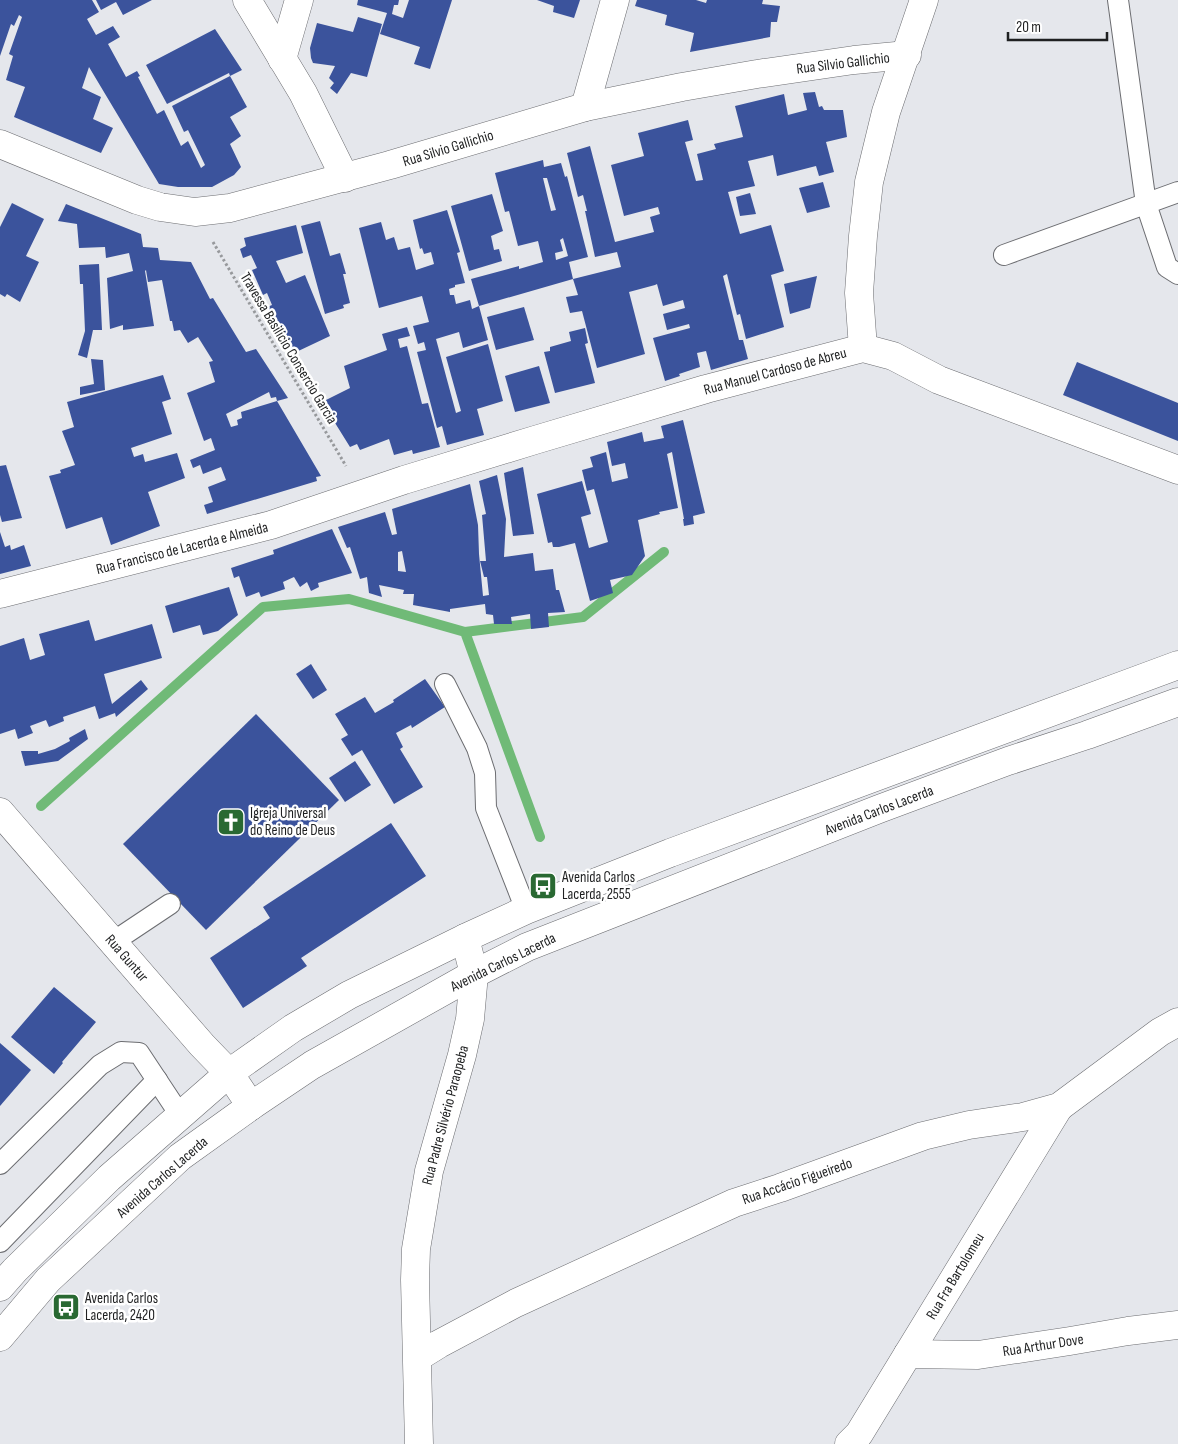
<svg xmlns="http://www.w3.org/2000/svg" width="1178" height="1444" viewBox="0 0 1178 1444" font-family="'Sofia Sans Condensed',sans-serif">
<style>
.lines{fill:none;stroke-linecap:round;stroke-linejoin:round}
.stream{stroke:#70ba77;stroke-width:10}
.building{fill:#3b539c;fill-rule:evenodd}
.lane-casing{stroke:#6c6d71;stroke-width:22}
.street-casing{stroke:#6c6d71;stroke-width:29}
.secondary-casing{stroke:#6c6d71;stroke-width:29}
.path{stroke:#97999c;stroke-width:3;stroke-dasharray:2.5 2.5;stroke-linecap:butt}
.lane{stroke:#fff;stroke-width:20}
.street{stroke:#fff;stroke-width:28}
.secondary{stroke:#fff;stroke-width:28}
.labels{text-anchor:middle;stroke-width:5;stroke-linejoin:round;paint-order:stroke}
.street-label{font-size:15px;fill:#1f2021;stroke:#fff}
.poi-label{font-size:15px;fill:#1f2021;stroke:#fff;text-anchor:start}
</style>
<rect width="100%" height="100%" fill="#e5e7ec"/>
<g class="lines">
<g class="stream">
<polyline points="465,632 583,617 664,552"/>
<polyline points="41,806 263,607 349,599 465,632 540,837"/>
</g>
</g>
<g class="building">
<polygon points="0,0 92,0 99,12 87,19 96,35 113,26 120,37 108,44 126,77 137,71 140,76 138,77 157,114 164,110 181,146 188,141 201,168 205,165 188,130 184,132 172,106 230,76 247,107 230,117 241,136 230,144 241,167 234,175 212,187 178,187 159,184 89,67 82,88 101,97 93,119 113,128 101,153 14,117 25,87 6,80 13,56 9,54 22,17 19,15 14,26 11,24 0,56"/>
<polygon points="96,0 152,0 123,15 116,2 101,10"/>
<polygon points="358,0 399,0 398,5 394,5 392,14 403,18 409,0 452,0 430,69 414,64 420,47 380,34 387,13 357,5"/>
<polygon points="537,0 580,0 574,18 553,12 554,6"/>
<polygon points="637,0 696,0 706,3 707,0 763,0 762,4 780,6 777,22 771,22 770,37 690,52 694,33 665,25 667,15 635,6"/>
<polygon points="358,17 382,24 367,77 351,73 337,94 330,88 334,83 329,78 335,66 313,63 311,58 310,48 317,23 353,32"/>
<polygon points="215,29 242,70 230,76 229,73 167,104 146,65"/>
<polygon points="815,92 819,107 822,106 824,110 843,110 847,137 826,142 834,172 819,176 816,166 777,176 773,155 748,161 755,186 728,192 740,234 771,225 784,271 771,275 784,327 746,339 740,314 737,315 727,274 723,276 739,340 743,340 748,359 711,370 706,351 697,353 700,367 679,374 680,376 665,381 653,338 690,328 689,324 667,330 663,314 685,308 683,300 663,306 657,284 655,285 629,292 645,354 597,368 582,311 570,313 566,297 578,295 573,279 621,267 617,252 595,257 585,211 587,211 583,195 578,197 567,153 590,146 615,242 654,232 650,217 660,214 658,207 624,216 611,165 644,156 638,133 688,120 693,140 685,142 696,181 703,180 697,154 716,149 714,144 743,137 735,106 784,94 788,115 807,110 803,93"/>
<path d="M543,160L544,167L561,163L565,177L567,176L588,257L569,262L573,279L479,306L488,340L463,348L459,332L436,339L456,413L461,411L446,357L488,344L503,401L477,409L484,435L447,445L442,426L437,428L417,352L426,350L424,342L418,344L413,326L429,322L422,296L379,308L359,228L381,222L386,240L394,237L398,250L410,247L416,270L434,264L431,252L424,254L422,248L420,249L413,220L447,210L460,252L457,253L465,283L455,285V287L449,289L450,295H454L456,304L470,300L472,309L479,306L471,279L519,266V269L543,262L538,241L518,246L509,211L505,212L495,173ZM543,178H547L556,210L551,211ZM563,238L568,256L556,260L555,253L563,251L560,240Z"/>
<polygon points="823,182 830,207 807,213 799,188"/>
<polygon points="750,193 756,214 740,216 736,197"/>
<polygon points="492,194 503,231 491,236 494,250 499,249 502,261 469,271 451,206"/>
<polygon points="12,203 44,219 26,256 39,262 20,302 7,294 5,297 0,294 0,227"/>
<polygon points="66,204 141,234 143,247 158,248 160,260 191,262 210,299 213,298 246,352 256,349 288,398 277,401 276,397 271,398 269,392 226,414 231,427 238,425 237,420 242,418 241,412 277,401 321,476 316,477 317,481 207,514 204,505 213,502 208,487 226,480 221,467 203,474 200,465 193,468 190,460 215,450 211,438 204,441 187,393 215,382 209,362 213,361 198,337 188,343 180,330 174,331 172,321 170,321 162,280 148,282 146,270 145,271 154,326 123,330 123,325 110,329 107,278 133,271 129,253 106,258 105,247 79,248 77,224 58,221"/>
<polygon points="320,221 330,256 340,253 346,274 343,274 350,303 343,305 344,308 325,314 301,226"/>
<polygon points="296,225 303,253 276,261 286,283 305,275 330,336 292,354 286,343 289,341 280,323 275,325 265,308 272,305 267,293 263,295 252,270 257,268 251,255 243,258 240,249 246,246 244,238"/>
<polygon points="99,264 102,330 93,330 87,358 78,355 85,331 83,284 80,284 79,265"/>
<polygon points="817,276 810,308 790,314 784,284"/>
<polygon points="524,307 534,340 496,350 487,317"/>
<polygon points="407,327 410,336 398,339 400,348 407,346 422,404 428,403 440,447 413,454 412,450 394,455 389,439 360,450 357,444 350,447 322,402 350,388 344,366 387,350 382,334"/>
<polygon points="585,328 588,343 585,344 595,383 555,393 544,352 550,351 550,347 571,341 569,332"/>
<polygon points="91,359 103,360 105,390 80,395 80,387 94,384"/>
<polygon points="1077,362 1178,403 1178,441 1063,395"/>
<polygon points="539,366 550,403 515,412 505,376"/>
<polygon points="163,375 171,399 162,402 172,434 131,448 134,457 143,454 145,462 177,453 185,478 148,492 160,526 111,545 102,517 66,529 49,476 61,473 60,470 75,465 62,431 74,427 67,402"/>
<polygon points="683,420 705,513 693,516 694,524 684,526 683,519 684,519 672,452 667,454 678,508 659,512 660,514 638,520 645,556 632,575 610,580 613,593 590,601 575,543 559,547 553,547 552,542 548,543 537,494 582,481 591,514 581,517 589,548 608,542 594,489 587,491 582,470 593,467 590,457 606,452 612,482 628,478 625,463 612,466 607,442 642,432 644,442 664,438 661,426"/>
<polygon points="6,465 22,518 2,522 0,515 0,466"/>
<polygon points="523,467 534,534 513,536 504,473"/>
<path d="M497,475L506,519L504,557L533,553L535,571L553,569L556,590H559L565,612L548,613L549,627L531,629L530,614L511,617L512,624H494L493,615L486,614L485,604L450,609V612L413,605L414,594H403L404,590L379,585L382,597L369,593L367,577L360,579L350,547L347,548L338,527L385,512L392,535L397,534L392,509L470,484L478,525L479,554L483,596L489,595L487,577H484L480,561H486L482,515L486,514L479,481ZM402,551L406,572L398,571V552Z"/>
<polygon points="332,529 352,573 318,583 319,587 311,591 307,582 300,587 294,577 283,582 285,589 261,597 259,592 246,597 239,576 234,578 231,568 274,554 273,550 276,549"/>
<polygon points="0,532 5,547 10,545 11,550 24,545 31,566 0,574"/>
<polygon points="229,587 238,615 218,631 203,635 200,625 173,633 165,606"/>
<polygon points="89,620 95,641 152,624 162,658 104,674 112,704 141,680 148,689 116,717 115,713 99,719 95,706 63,717 64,721 49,727 46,720 30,726 33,733 18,739 15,729 0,734 0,646 24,638 30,660 45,655 39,634"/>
<polygon points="311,664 327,690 313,699 296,674"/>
<polygon points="425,679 445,707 412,728 411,725 396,733 403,747 400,749 423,787 394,804 362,750 352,756 341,739 348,735 335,714 365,697 375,713 394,702 393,700"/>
<polygon points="256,714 339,800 206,930 123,844"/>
<polygon points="85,729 88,739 58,761 25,766 21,751 38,751 38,754 55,749 70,741 69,738"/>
<polygon points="355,761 371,785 345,802 329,778"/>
<polygon points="391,823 426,876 301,958 307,966 243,1008 210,958 270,918 263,907"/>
<polygon points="54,987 96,1022 62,1062 63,1063 54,1074 11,1037"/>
<polygon points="0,1043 31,1070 0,1106"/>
</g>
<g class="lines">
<g class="lane-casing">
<g id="lane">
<polyline points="1118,0 1146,204 1167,267 1178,274"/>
<polyline points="1004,255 1178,192"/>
<polyline points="445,684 477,748 485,773 486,808 526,910"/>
<polyline points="113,942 170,904"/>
<polyline points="0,1164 100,1065 121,1052 139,1053 180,1115"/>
<polyline points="0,1242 157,1080"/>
</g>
</g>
<g class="street-casing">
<g id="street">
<polyline points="247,0 303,93 345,178"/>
<polyline points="282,59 299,0"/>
<polyline points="585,107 615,0"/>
<polyline points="0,144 137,200 160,207 195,212 230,208 390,165 585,107 682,87 757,74 854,60 907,55"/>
<polyline points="863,348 859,293 863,236 869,182 886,112 924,0"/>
<polyline points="0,594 271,525 404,480 535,440 706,389 863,348 893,356 939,380 1178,470"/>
<polyline points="908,1354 978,1355 1070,1341 1128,1331 1178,1325"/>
<polyline points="418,1357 439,1344 516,1303 734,1203 780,1188 923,1136 969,1125 1023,1117 1059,1107 1160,1032 1178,1022"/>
<polyline points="419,1444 415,1280 416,1249 429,1171 462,1055 470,1019 474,974 465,938"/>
<polyline points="849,1444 859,1434 1059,1107"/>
</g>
</g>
<g class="secondary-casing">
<g id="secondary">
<polyline points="0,812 202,1045 229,1073 251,1106"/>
<polyline points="0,1287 15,1270 109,1178 229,1073 293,1028 349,995 465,938 526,910 670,853 1178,665"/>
<polyline points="0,1337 48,1280 180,1157 251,1106 312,1065 474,974 527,947 879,809 1008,761 1087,735 1178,702"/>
</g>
</g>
<polyline class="path" points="213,242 346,466"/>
<use href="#lane" class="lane"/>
<use href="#street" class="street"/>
<use href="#secondary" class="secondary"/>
</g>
<defs>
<g id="church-square" transform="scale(1.4375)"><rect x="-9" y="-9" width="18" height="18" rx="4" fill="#296932" stroke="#fff"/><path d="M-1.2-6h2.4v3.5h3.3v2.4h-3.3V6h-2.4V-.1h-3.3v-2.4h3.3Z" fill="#fff"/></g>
<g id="bus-square" transform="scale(1.4375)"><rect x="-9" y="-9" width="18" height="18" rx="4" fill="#296932" stroke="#fff"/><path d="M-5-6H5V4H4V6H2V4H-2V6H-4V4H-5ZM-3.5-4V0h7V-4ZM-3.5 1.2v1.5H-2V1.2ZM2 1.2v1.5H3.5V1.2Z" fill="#fff"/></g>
</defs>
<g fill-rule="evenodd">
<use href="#church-square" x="231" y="822"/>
<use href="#bus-square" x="543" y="886"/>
<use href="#bus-square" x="66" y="1307"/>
</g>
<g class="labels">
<g class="street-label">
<text transform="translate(843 63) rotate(-7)" y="5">Rua Silvio Gallichio</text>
<text transform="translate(448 148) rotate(-17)" y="5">Rua Silvio Gallichio</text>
<text transform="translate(289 348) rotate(59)" y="5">Travessa Basilicio Consercio Garcia</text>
<text transform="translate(775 371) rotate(-15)" y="5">Rua Manuel Cardoso de Abreu</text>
<text transform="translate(182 548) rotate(-14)" y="5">Rua Francisco de Lacerda e Almeida</text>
<text transform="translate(879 810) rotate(-21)" y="5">Avenida Carlos Lacerda</text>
<text transform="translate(127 958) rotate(49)" y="5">Rua Guntur</text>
<text transform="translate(503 962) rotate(-26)" y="5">Avenida Carlos Lacerda</text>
<text transform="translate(445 1115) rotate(-75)" y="5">Rua Padre Silvério Paraopeba</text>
<text transform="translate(162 1177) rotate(-41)" y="5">Avenida Carlos Lacerda</text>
<text transform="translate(797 1181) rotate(-19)" y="5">Rua Accácio Figueiredo</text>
<text transform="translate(955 1276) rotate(-59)" y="5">Rua Fra Bartolomeu</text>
<text transform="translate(1043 1345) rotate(-9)" y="5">Rua Arthur Dove</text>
</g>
<g class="poi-label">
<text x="250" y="818">Igreja Universal<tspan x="250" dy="17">do Reino de Deus</tspan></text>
<text x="562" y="882">Avenida Carlos<tspan x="562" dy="17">Lacerda, 2555</tspan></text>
<text x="85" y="1303">Avenida Carlos<tspan x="85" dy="17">Lacerda, 2420</tspan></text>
</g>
</g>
<path d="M1008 32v8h99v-8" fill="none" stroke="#1f2021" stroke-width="2.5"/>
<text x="1016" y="32" font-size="15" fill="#1f2021" stroke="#ffffff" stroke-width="4" paint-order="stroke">20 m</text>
</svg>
